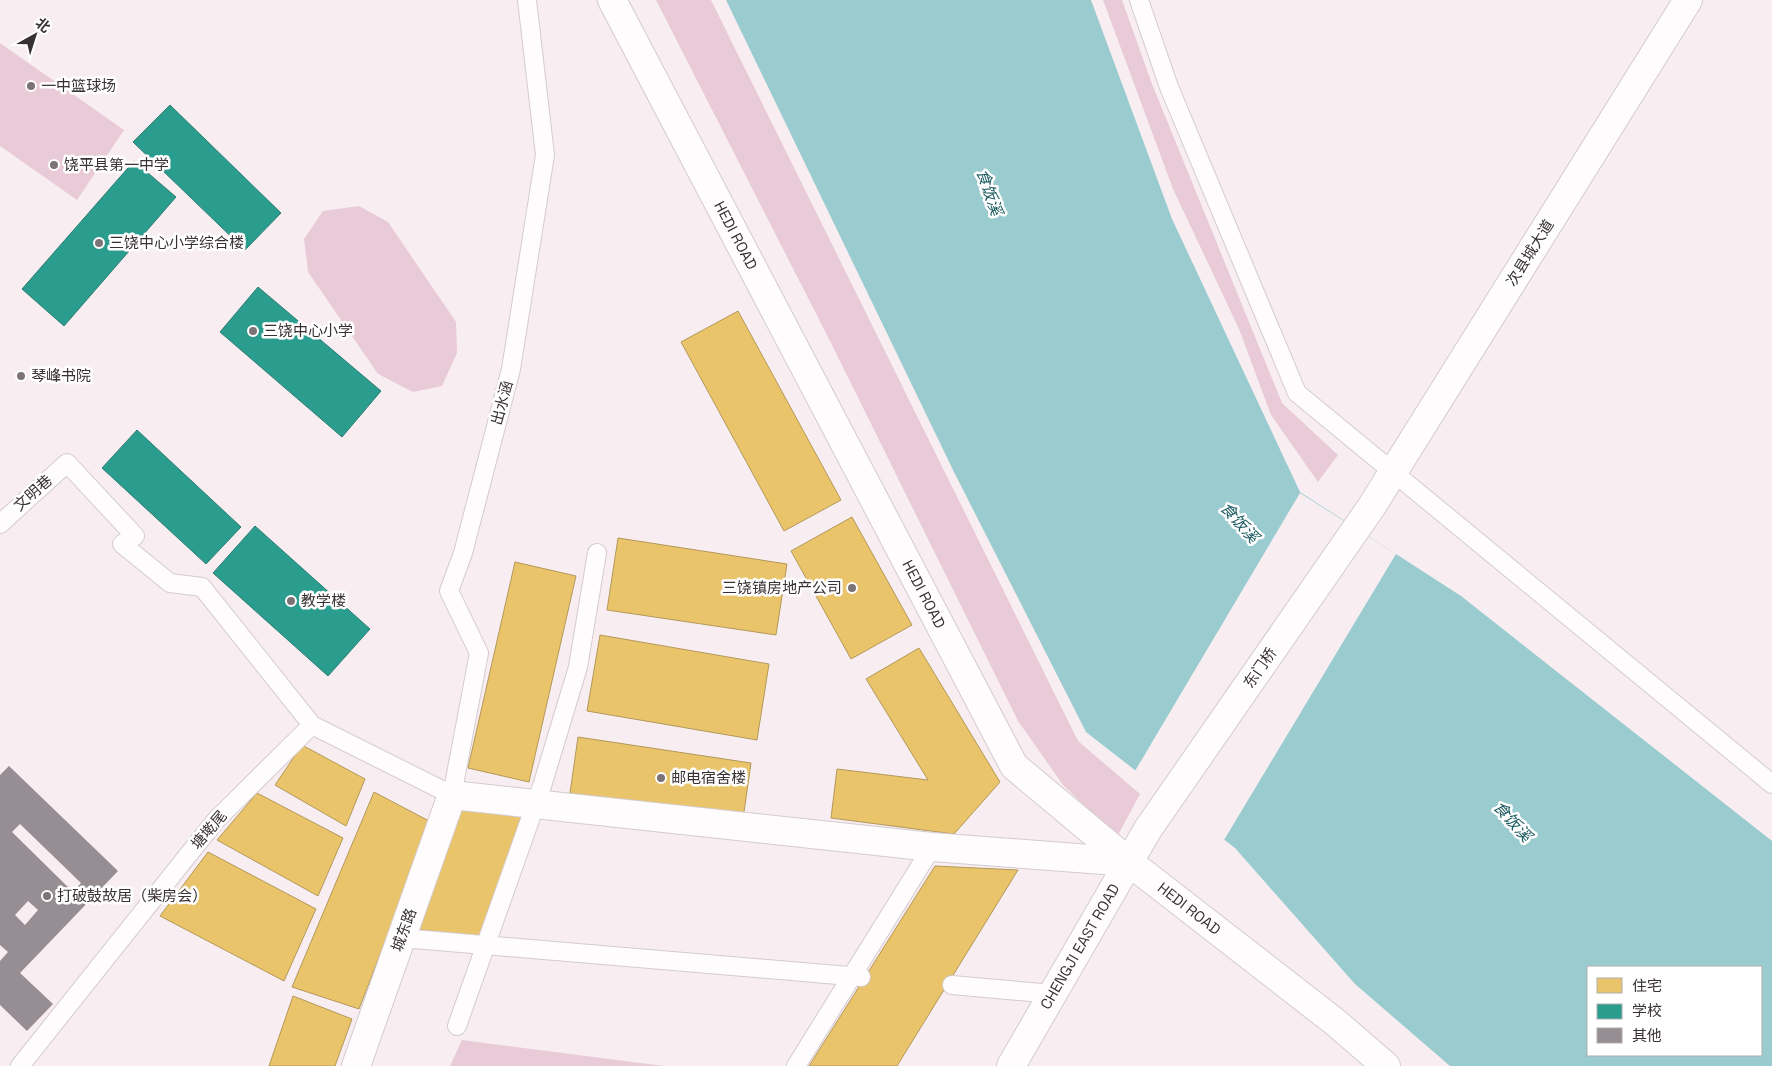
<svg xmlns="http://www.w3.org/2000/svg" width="1772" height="1066" viewBox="0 0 1772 1066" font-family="'Space Grotesk','Noto Sans SC',sans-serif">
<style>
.green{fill:#e8cbd7}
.water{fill:#9acbcf;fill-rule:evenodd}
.pier{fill:#f8eef2}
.homes{fill:#e9c46a;stroke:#b4985a}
.schools{fill:#2a9d8f;stroke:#2e7d74}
.building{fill:#968e92;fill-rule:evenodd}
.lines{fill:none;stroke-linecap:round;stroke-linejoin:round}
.service-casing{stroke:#d4cbcf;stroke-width:20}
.minor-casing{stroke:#d4cbcf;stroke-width:30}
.tertiary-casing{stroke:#d4cbcf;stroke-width:30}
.trunk-casing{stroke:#d4cbcf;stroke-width:30}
.service{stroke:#fefcfd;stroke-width:18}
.minor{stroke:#fefcfd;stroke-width:28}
.tertiary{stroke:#fefcfd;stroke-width:28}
.trunk{stroke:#fefcfd;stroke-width:28}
.poi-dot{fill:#7b7376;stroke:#fff;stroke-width:2}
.labels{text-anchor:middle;stroke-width:5;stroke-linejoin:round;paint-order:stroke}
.poi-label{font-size:15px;fill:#383134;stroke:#fff;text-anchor:start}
.street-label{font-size:15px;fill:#383134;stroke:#fff}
.water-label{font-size:16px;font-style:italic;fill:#1d5c60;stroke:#fff}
</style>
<rect width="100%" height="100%" fill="#f8eef2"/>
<g class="green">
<polygon points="656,0 711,0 1078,741 1140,794 1117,837 1063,785 1018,721 831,343"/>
<polygon points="1103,0 1122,0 1152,84 1282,403 1338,455 1318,482 1271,415 1239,329 1173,189"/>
<polygon points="0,43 124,130 77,200 0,146"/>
<polygon points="359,206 388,222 456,322 457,353 442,386 413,392 378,374 308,272 304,239 323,211"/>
<polygon points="462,1040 664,1066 450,1066"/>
</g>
<path class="water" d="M726,0H1091L1172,219L1300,492L1461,596L1772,841V1066H1450L1355,984L1235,848L1086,732L954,472ZM1588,967H1761V1055H1588Z"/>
<polygon class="pier" points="1300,493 1396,554 1224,840 1135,771"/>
<g class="homes">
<polygon points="738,311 841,500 784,531 681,342"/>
<polygon points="852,517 912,625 851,659 791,551"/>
<polygon points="618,538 787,564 776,635 607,610"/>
<polygon points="515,562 576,576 529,782 468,768"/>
<polygon points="600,635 769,664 757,740 587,711"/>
<polygon points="919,648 1000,782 954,834 831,818 837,769 928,780 866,679"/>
<polygon points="578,737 751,763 743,819 570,793"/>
<polygon points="302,745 365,779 346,826 275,785"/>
<polygon points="374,792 431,822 359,1009 292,987"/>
<polygon points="257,793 343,838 318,896 217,840"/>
<polygon points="460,807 522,815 479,938 415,929"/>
<polygon points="208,852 316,909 284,981 160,916"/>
<polygon points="935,866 1018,870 897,1066 809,1066"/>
<polygon points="293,996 352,1019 335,1066 269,1066"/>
</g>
<g class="schools">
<polygon points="170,105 281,213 245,250 133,142"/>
<polygon points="134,161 176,197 64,326 22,289"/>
<polygon points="258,287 381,391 342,437 220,332"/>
<polygon points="137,430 241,527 206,564 102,468"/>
<polygon points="255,526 370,629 328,676 213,573"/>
</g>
<path class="building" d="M9,766L118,871L20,973L53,1004L27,1031L0,1005V961L8,952L0,945V775ZM20,824L81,883L73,892L12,832ZM28,901L38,910L25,925L15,915Z"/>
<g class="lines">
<g class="service-casing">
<g id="service">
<polyline points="1139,0 1169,87 1297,393 1772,784"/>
<polyline points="0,524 67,463 135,536 122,544 170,583 202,587 312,725 452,795 479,653 449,591 463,553 511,369 545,155 527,0"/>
<polyline points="402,938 861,977"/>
<polyline points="952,985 1053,994"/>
<polyline points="457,1026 542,786 578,667 597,553"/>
<polyline points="20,1066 216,820 312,725"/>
<polyline points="796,1066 932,847"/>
</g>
</g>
<g class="minor-casing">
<polyline id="minor" points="356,1066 452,795 932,847 1129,862"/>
</g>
<g class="tertiary-casing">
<g id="tertiary">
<path id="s1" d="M612,0L1014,766L1129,862L1335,1022L1386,1066"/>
</g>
</g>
<g class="trunk-casing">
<g id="trunk">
<path id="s2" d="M1011,1066L1148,829L1372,506L1688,0"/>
</g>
</g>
<use href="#service" class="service"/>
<use href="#minor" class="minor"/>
<use href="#tertiary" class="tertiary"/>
<use href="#trunk" class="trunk"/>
</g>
<g class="poi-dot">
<circle cx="31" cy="86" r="5"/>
<circle cx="54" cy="165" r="5"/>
<circle cx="99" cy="243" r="5"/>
<circle cx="253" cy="331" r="5"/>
<circle cx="21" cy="376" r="5"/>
<circle cx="852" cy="588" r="5"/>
<circle cx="291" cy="601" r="5"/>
<circle cx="661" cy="778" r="5"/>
<circle cx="47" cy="896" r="5"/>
</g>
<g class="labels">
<g class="poi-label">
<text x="41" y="91">一中篮球场</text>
<text x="64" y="170">饶平县第一中学</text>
<text x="109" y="248">三饶中心小学综合楼</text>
<text x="263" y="336">三饶中心小学</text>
<text x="31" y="381">琴峰书院</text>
<text x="842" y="593" text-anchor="end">三饶镇房地产公司</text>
<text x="301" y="606">教学楼</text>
<text x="671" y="783">邮电宿舍楼</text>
<text x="57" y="901">打破鼓故居（柴房会）</text>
</g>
<g class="street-label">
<text dy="5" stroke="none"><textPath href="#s1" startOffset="266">HEDI ROAD</textPath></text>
<text transform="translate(1530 253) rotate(-58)" y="5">次县城大道</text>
<text transform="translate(502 403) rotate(-75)" y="5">出水涵</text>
<text transform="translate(33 493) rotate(-42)" y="5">文明巷</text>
<text dy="5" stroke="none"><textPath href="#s1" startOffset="671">HEDI ROAD</textPath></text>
<text transform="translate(1260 668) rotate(-55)" y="5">东门桥</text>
<text transform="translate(209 830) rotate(-49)" y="5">塘墘尾</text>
<text dy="5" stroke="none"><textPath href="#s1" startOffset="1091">HEDI ROAD</textPath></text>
<text transform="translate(404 930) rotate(-70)" y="5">城东路</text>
<text dy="5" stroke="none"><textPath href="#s2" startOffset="138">CHENGJI EAST ROAD</textPath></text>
</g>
<g class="water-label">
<text transform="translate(990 192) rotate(71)" y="6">食饭溪</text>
<text transform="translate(1240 522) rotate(48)" y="6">食饭溪</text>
<text transform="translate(1513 821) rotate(48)" y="6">食饭溪</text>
</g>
</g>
<rect x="1587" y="966" width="175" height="90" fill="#ffffff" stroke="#afadae"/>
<rect x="1597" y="978" width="25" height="15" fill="#e9c46a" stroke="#afadae"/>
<text x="1632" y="991" font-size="15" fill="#383134">住宅</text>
<rect x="1597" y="1004" width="25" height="15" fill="#2a9d8f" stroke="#afadae"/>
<text x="1632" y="1016" font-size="15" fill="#383134">学校</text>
<rect x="1597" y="1028" width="25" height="15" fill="#968e92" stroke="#afadae"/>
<text x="1632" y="1041" font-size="15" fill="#383134">其他</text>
<g transform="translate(35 35) rotate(39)" stroke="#ffffff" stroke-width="4" paint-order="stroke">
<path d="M0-4L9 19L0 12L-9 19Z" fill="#383134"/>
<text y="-8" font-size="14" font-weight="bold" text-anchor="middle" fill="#383134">北</text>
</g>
</svg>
